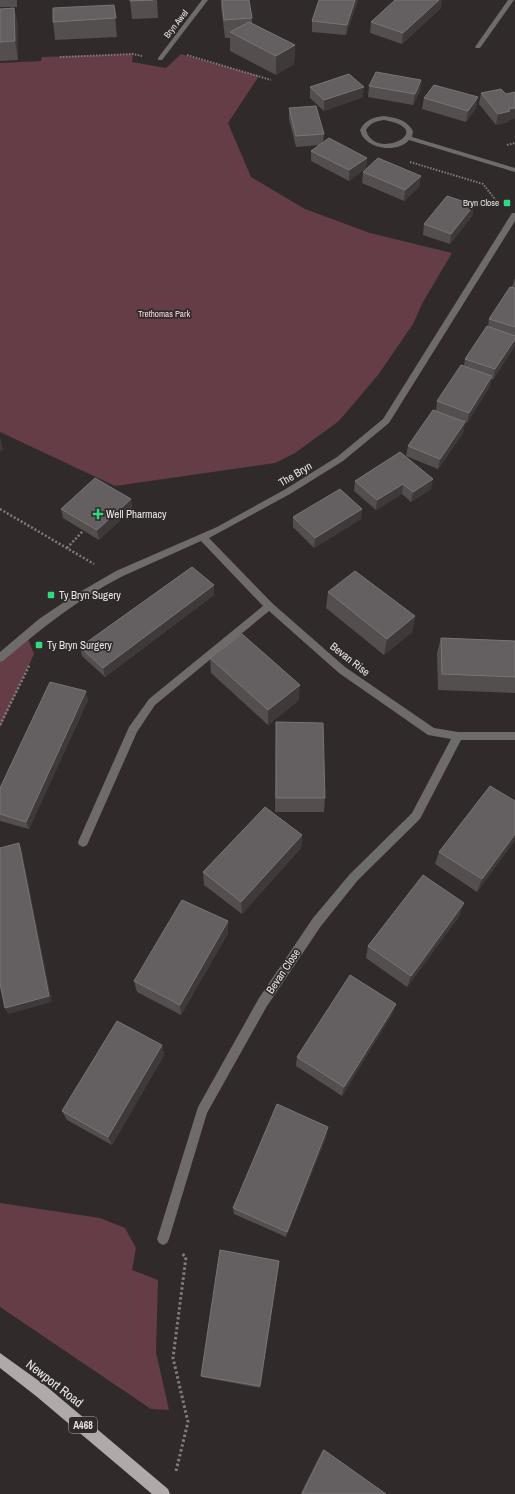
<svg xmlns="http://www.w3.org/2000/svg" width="515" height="1494" viewBox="0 0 515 1494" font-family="'Archivo Narrow',sans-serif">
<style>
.green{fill:#643d46}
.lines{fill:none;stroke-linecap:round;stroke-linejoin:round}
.path-far2{stroke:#817c7d;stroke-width:2;stroke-dasharray:1.5 1.5;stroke-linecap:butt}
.path-far1{stroke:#817c7d;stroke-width:2.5;stroke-dasharray:2 2;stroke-linecap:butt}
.path{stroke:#817c7d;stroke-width:3;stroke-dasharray:2.5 2.5;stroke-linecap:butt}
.minor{fill:#6e6b6b;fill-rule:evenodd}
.major{fill:#b0a9aa;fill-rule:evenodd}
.wall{fill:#544e4f}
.shaded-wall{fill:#3f393a}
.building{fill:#645f60;stroke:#797475}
.poi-dot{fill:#32d882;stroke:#302a2b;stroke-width:1.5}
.labels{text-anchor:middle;stroke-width:3.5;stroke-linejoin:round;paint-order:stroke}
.far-street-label{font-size:9px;fill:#eae6e7;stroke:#302a2b}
.far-poi-label{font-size:9px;fill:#eae6e7;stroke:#302a2b;text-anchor:end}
.far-park-label{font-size:9px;fill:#fdd6de;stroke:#302a2b}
.shield{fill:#302a2b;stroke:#b2aeaf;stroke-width:1}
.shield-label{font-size:10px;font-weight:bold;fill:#eae6e7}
.street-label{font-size:11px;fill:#eae6e7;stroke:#302a2b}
.poi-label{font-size:11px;fill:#eae6e7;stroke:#302a2b;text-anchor:start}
.near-street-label{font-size:13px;fill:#eae6e7;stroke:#302a2b}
</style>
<rect width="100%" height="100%" fill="#302a2b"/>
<g class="green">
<polygon points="133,54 132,62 166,68 181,54 259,76 228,123 251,177 305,209 370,233 452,253 423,302 413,324 378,375 339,421 295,453 275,463 115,486 0,432 0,63 41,61 42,57"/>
<polygon points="26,634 34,654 0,728 0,659"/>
<polygon points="0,1203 100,1218 125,1228 136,1248 132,1270 158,1280 156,1352 169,1410 151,1409 0,1307"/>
</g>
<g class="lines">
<g class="path-far2">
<polyline points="187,55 271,80"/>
<polyline points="60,57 133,54 142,56"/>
<polyline points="507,145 515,143"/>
<polyline points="410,162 483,184 498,203"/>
</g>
<g class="path-far1">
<polyline points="0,509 94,564"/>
<polyline points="67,548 83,531"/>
<polyline points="0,725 30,664"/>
</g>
<polyline class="path" points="176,1471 188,1422 173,1358 186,1257 181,1253"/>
<g class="minor">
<polygon points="202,0 208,0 162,60 158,60 158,58"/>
<polygon points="508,0 514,0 480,48 476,48 475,47"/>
<path d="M384,116C396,118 406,119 413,131L412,137L515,168V172L409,140C397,154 364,149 360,130C365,120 373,117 384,116ZM384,120C440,130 374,162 366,130C370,123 376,121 384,120Z"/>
<path d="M512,213H515V221L389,423L343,461L290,494L209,538L272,603L345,667L434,728L458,732H515V740H461L420,819L358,880L321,926L267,1006L207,1113L169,1239L167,1243L163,1245L159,1243L157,1239L198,1107L259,998L313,918L350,874L412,813L451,739L428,735L339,673L269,611L155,705L137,732L87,845L83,847L79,845L78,842L129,727L149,699L263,606L201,541C175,553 149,564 123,576C79,598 41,629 3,661L0,662V652L39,619L73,596L116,571L217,527L284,490L337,457L383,419Z"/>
</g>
<polygon class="major" points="0,1353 46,1386 168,1489 170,1494 152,1494 36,1396 0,1368"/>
</g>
<g class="wall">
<rect x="0" y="0" width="17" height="7"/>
<polygon points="130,0 157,0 158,18 132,19"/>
<polygon points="221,0 249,0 252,18 252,23 295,45 294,64 276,75 230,51 230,38 225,38 221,6"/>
<polygon points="358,0 346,35 312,32 312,21"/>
<polygon points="114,5 117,37 55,40 53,22"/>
<polygon points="14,8 18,27 18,60 0,61 0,9"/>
<polygon points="441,8 402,44 370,33 371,22"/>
<polygon points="421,80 420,91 413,105 368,97 369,86"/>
<polygon points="310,87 363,97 324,111 310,98"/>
<polygon points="515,92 515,118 509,120 508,122 496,125 479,104 481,93 506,94"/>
<polygon points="424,98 476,108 466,122 422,109"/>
<polygon points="289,108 324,134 323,142 367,158 366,168 349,181 311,161 311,151 320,145 296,147 289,119"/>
<polygon points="363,172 421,176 419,187 404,201 362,183"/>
<polygon points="474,205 472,216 450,244 423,235 424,224"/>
<polygon points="515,278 515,342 514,347 493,380 491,379 490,386 467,423 465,422 463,433 438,469 406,456 408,446 436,411 437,401 464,366 465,359 488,327 489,319 512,287 514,280"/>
<polygon points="400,452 431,489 411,502 402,494 376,510 354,491 355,481"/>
<polygon points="131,499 132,509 99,540 63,518 61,509"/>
<polygon points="362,509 361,519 314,548 293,527 293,517"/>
<polygon points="214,585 214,595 105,677 82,656 80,647"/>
<polygon points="328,592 415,616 412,632 384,655 326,608"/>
<polygon points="441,638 515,641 515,693 438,690 437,653"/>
<polygon points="210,658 299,700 268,725 211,673"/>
<polygon points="88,700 29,829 0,821 0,788"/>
<polygon points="276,722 325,798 324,812 275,812"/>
<polygon points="515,801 515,840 477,892 435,864 439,852"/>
<polygon points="302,835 301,848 242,914 204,885 203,872"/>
<polygon points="460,915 407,987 366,958 368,946"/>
<polygon points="228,933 181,1015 137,992 134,981"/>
<polygon points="396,1004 392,1014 342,1096 296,1066 297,1057"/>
<polygon points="162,1045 164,1055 112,1145 67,1120 62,1111"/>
<polygon points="327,1135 286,1237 234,1214 233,1208"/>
<polygon points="279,1261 260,1388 202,1377 201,1376"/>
<polygon points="323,1449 324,1450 302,1494 301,1493"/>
</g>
<g class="shaded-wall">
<polygon points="355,0 358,0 346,35 347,25"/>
<polygon points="439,0 442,0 441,8 402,44 403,33"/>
<polygon points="14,8 18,27 18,60 15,41"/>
<polygon points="295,45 294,64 276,75 276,56"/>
<polygon points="421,80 420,91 413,105 415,94"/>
<polygon points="364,87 363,97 324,111 324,100"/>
<polygon points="478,97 476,108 466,122 468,111"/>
<polygon points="515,108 515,118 509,120 508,122 496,125 498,114 508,109"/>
<polygon points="367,158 366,168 349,181 349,170"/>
<polygon points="421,176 419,187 404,201 405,190"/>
<polygon points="474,205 472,216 450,244 451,234"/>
<polygon points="515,339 514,347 493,380 495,369"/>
<polygon points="492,376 490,386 467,423 469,413"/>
<polygon points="465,422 463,433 438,469 440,459"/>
<polygon points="0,436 3,449 0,452"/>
<polygon points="433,479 431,489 411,502 413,492"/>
<polygon points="403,484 402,494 376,510 377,500"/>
<polygon points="131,499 132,509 99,540 97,530"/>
<polygon points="362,509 361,519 314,548 315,538"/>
<polygon points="214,585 214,595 105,677 103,668"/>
<polygon points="415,616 412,632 384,655 387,639"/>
<polygon points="300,685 299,700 268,725 268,710"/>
<polygon points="86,691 88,700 29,829 26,822"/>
<polygon points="515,834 515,840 477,892 482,879"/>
<polygon points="302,835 301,848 242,914 241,902"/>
<polygon points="19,843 22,851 52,1002 8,1014 5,1008"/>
<polygon points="464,903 460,915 407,987 411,976"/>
<polygon points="228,921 228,933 181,1015 180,1005"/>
<polygon points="396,1004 392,1014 342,1096 344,1087"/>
<polygon points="162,1045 164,1055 112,1145 108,1137"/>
<polygon points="328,1127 327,1135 286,1237 287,1232"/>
</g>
<g class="building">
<polygon points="130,0 153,0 130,1"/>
<polygon points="222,0 249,0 252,18 224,20"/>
<polygon points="319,0 355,0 347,25 312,21"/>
<polygon points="395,0 439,0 403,33 371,22"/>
<polygon points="114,5 116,18 53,22 53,8"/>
<polygon points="14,8 15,41 0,42 0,9"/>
<polygon points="249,22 295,45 276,56 230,32"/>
<polygon points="376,72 421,80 415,94 369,86"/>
<polygon points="349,74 364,87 324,100 310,87"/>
<polygon points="434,85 478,97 468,111 424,98"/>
<polygon points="501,89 506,94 515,92 515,108 508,109 510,111 498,114 481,93"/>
<polygon points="316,106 324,134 296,136 289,108"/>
<polygon points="329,138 367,158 349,170 311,151"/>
<polygon points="378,158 421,176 405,190 363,172"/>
<polygon points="447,196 474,205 451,234 424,224"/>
<polygon points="510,287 515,288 515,327 489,319"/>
<polygon points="487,326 515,336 515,339 495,369 465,359"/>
<polygon points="461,365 492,376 469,413 437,401"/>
<polygon points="433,410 465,422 440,459 408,446"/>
<polygon points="400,452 433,479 413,492 403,484 377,500 355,481"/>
<polygon points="95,478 131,499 97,530 61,509"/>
<polygon points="340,489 362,509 315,538 293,517"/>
<polygon points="192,567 214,585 103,668 80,647"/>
<polygon points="355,571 415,616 387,639 328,592"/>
<polygon points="242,634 300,685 268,710 210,658"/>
<polygon points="441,638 515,641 515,677 442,674"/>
<polygon points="50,682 86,691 26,822 0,814 0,788"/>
<polygon points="276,722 323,723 325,798 276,798"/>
<polygon points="490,786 515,801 515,834 482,879 439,852"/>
<polygon points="265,807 302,835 241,902 203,872"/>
<polygon points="19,843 49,996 5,1008 0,984 0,848"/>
<polygon points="423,875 464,903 411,976 368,946"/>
<polygon points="182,900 228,921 180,1005 134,981"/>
<polygon points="350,975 396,1004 344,1087 297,1057"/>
<polygon points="117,1021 162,1045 108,1137 62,1111"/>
<polygon points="277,1104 328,1127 287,1232 233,1208"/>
<polygon points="220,1250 279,1261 260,1386 201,1376"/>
<polygon points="324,1450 386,1494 302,1494"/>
</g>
<g class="poi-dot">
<rect x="503" y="199" width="8" height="8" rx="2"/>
<path d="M96 508h4v4h4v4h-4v4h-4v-4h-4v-4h4z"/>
<rect x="47" y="591" width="8" height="8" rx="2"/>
<rect x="35" y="641" width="8" height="8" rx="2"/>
</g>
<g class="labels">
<g class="far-street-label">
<text transform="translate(176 24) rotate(-52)" y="3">Bryn Awel</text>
</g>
<g class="far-poi-label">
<text x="499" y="206">Bryn Close</text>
</g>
<g class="far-park-label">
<text x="164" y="317">Trethomas Park</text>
</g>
<rect class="shield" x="69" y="1417" width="28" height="16" rx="3"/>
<g class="shield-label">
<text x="83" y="1429">A468</text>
</g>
<g class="street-label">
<text transform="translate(295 474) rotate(-31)" y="4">The Bryn</text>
<text transform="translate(350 659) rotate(38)" y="4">Bevan Rise</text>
<text transform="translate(283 971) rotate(-56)" y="4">Bevan Close</text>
</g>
<g class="poi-label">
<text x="106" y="518">Well Pharmacy</text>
<text x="59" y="599">Ty Bryn Sugery</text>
<text x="47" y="649">Ty Bryn Surgery</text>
</g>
<g class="near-street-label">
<text transform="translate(55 1383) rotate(38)" y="5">Newport Road</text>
</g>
</g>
</svg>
